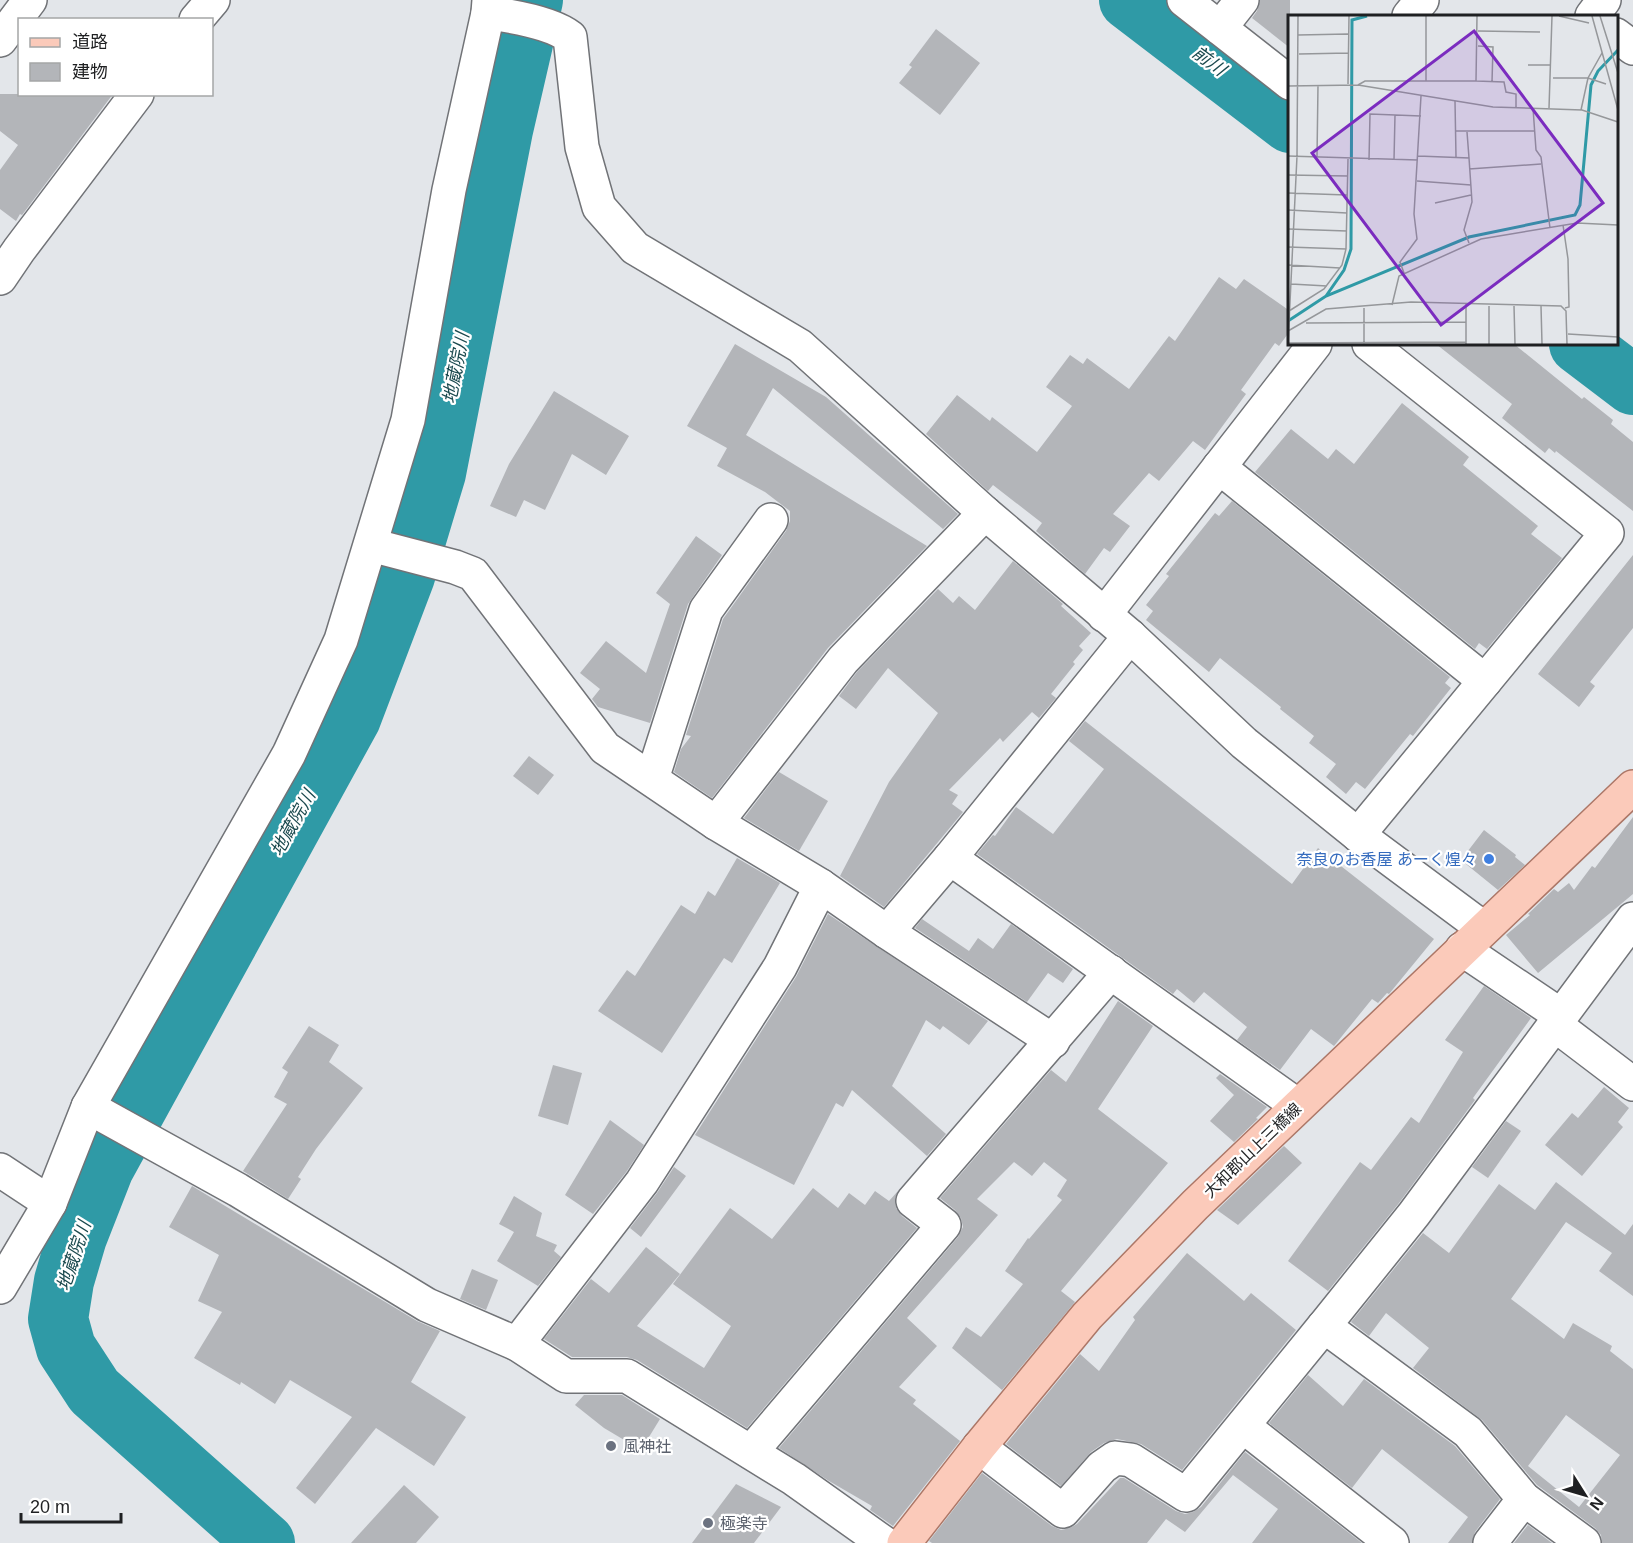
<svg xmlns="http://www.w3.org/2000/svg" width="1633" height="1543" viewBox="0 0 1633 1543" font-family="Helvetica,'Noto Sans JP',sans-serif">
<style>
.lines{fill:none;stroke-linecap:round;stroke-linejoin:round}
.river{stroke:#2f9aa6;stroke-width:60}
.building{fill:#b3b5b9;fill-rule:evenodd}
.minor-casing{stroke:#717377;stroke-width:36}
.major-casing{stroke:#ac7767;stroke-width:36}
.minor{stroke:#fff;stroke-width:33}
.major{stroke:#fbcaba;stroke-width:33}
.shop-dot{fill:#3f7fe0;stroke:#fff;stroke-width:2}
.worship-dot{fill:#6b7280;stroke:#fff;stroke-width:2}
.labels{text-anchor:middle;stroke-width:4.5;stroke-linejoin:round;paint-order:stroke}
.shop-label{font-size:16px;fill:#366cbe;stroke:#fff;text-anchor:end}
.street-label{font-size:16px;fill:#1f2022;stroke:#fff}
.worship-label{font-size:16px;fill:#5b616d;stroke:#fff;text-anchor:start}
.water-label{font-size:18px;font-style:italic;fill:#1b494e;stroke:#fff}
.inset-river{fill:none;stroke:#2f9aa6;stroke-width:3}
.inset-road{fill:none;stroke:#95979a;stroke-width:1.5}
.view{fill:#7b2cbf;fill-opacity:0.15;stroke:#7b2cbf;stroke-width:3}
.inset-edge{fill:none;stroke:#1f2022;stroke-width:3}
</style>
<rect width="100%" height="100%" fill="#e3e6ea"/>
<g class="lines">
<g class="river">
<polyline points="1129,0 1290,123"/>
<polyline points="1579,344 1633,385"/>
<polyline points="265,1543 94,1391 66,1348 58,1319 64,1281 77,1237 104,1168 351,718 405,576 436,473 503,130 533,0"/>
</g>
</g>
<g class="building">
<polygon points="1260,0 1290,0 1290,48 1252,18 1257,11"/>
<polygon points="936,29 980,63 940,115 899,83 912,67 909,65"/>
<polygon points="0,94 113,94 22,215 20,214 16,221 0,209 0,170 18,145 0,131"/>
<polygon points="1219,277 1236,289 1244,279 1290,311 1290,331 1279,346 1275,343 1241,390 1246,394 1205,450 1193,441 1159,481 1149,473 1113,514 1130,526 1110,552 1104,548 1085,574 1036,531 1042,523 993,485 988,491 926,434 957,395 990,421 992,417 1037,452 1072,406 1046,387 1070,355 1083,364 1087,358 1129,389 1169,336 1175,341"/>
<polygon points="735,344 826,397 958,514 943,529 773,388 746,435 927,546 828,648 712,798 674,772 681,749 691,736 686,735 723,619 786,531 790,521 790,511 782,505 765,492 717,466 727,448 687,426"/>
<polygon points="1436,344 1514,344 1582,399 1584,397 1613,420 1611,424 1633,442 1633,511 1556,451 1555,453 1549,448 1545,453 1502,418 1512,404"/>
<polygon points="554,391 629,436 606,475 572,454 545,510 524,500 516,517 490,506 509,464"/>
<polygon points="1402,403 1469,457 1463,465 1538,526 1531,534 1562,558 1487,649 1479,643 1475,649 1255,472 1291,429 1328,459 1336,449 1354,464"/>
<polygon points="1232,501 1450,677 1445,683 1451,688 1413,736 1410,734 1365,789 1356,782 1346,794 1326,777 1336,764 1309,743 1314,736 1280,709 1281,707 1220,658 1209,672 1146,620 1153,611 1146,605 1169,576 1166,574 1215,513 1219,516"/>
<polygon points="696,536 722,555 688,604 650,723 598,707 592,699 600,689 580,673 606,641 646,673 670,604 656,593"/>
<polygon points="1633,555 1633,628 1590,682 1595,686 1579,707 1538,674"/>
<polygon points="1013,561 1063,604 1061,606 1091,633 1079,646 1083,650 1073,662 1075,664 1051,694 1056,698 1039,718 1032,712 1003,742 1000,738 949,790 958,795 952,804 963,812 884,907 840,876 889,782 938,713 888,668 856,709 839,696 857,672 938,589 953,603 959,596 975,610"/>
<polygon points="1085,721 1292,884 1318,848 1434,939 1389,994 1387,993 1378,1003 1372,999 1334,1046 1311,1029 1280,1070 1237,1040 1247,1027 1204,992 1194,1003 1177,989 1173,994 977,854 993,835 995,836 1016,807 1053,834 1104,769 1069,741"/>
<polygon points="529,756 554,775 538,795 513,776"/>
<polygon points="779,772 828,801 799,851 744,818"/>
<polygon points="1633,817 1633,894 1538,973 1506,935 1530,915 1528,914 1554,889 1558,892 1569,883 1574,890 1592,866 1595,868"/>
<polygon points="1484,830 1516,855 1515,857 1525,865 1498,890 1461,860"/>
<polygon points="737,858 780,883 732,963 724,958 662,1053 598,1011 627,970 635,976 681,905 695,914 708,891 715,896"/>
<polygon points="828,914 988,1021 969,1045 943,1026 940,1030 926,1020 892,1086 946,1134 927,1156 852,1090 843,1107 836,1103 794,1185 695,1135 796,977"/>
<polygon points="922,919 969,951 978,938 993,949 1011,924 1073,969 1063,983 1048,973 1027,1002 915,928"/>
<polygon points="1484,986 1531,1018 1473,1098 1475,1100 1399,1203 1328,1291 1288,1261 1360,1162 1371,1170 1411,1117 1419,1123 1463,1052 1445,1040"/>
<polygon points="1118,1001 1153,1026 1098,1109 1168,1163 1061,1291 1075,1302 1002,1390 952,1348 966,1327 981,1337 1023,1284 1005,1271 1028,1238 1029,1239 1062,1200 1057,1196 1067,1180 1044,1162 1032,1176 1014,1162 977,1199 998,1215 907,1318 937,1346 899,1387 916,1400 913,1404 960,1441 893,1526 870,1510 872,1506 829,1481 779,1448 958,1237 963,1227 961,1218 955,1210 940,1198 1051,1070 1066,1082"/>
<polygon points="309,1026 339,1045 329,1062 363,1088 316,1149 298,1177 301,1179 288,1199 243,1171 287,1104 274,1097 288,1072 282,1068"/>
<polygon points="553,1065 582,1073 568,1125 538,1116"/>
<polygon points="1220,1074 1267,1107 1256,1118 1258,1119 1234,1142 1210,1121 1234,1095 1216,1078"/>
<polygon points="1604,1087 1629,1108 1618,1122 1623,1127 1582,1176 1545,1145 1572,1113 1578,1118"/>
<polygon points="610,1120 644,1145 627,1171 593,1214 565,1195"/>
<polygon points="1506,1121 1521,1131 1488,1178 1472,1167"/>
<polygon points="1284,1146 1302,1163 1238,1225 1217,1210"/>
<polygon points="674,1167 686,1176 641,1237 630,1228 657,1193"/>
<path d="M1556,1182L1625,1235L1633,1224V1296L1599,1271L1612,1253L1566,1222L1511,1299L1564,1339L1573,1323L1612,1346L1610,1351L1633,1369V1543H1602L1601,1535L1595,1528L1537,1485L1482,1420L1413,1368L1429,1348L1386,1313L1369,1336L1351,1322L1423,1233L1449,1253L1499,1184L1535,1210ZM1566,1415L1620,1455L1579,1507L1528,1466Z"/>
<polygon points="192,1186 417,1321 440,1331 411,1382 466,1417 434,1466 376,1428 315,1504 296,1488 352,1417 290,1380 275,1404 241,1382 240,1385 194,1358 222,1312 198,1301 219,1255 169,1227"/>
<polygon points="813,1188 838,1208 849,1193 865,1205 875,1191 889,1201 898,1191 895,1198 896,1208 902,1216 917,1228 747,1428 637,1360 627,1357 572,1357 544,1339 591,1279 609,1293 646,1247 680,1274 637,1326 704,1368 731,1326 673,1284 730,1208 772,1239"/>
<polygon points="514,1196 542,1213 536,1236 557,1245 554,1251 561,1257 538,1286 497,1261 514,1232 499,1224"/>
<polygon points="1187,1253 1244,1301 1251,1293 1296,1330 1182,1470 1141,1444 1117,1439 1104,1443 1091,1452 1061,1486 1006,1444 1080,1354 1099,1371 1135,1320 1133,1317"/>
<polygon points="472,1269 498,1280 486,1310 460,1299"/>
<polygon points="1308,1375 1343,1406 1364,1379 1455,1446 1500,1499 1475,1532 1472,1543 1448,1543 1468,1517 1382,1449 1352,1488 1269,1423"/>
<polygon points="584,1395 622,1395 660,1419 641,1450 604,1428 575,1405"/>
<polygon points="1245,1452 1362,1543 1252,1543 1278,1509 1233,1475 1185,1532 1166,1519 1147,1543 932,1543 929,1541 982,1473 1052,1526 1061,1530 1070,1528 1077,1524 1120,1478 1124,1478 1176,1511 1185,1514 1193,1512 1201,1507"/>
<polygon points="736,1484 781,1507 754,1543 692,1543"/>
<polygon points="404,1485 439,1517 416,1543 351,1543"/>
<polygon points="1528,1525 1552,1543 1514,1543"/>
</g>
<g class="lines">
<g class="minor-casing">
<g id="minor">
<polyline points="1184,0 1290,83"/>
<path d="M488,13C511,16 552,23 570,37L582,147L599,207L635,248L800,346L985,513L1130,636L1244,743L1358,835L1483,928"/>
<polyline points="1409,16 1422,0"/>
<polyline points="1592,16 1604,0"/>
<polyline points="196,20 213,0"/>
<polyline points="1220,28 1242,0"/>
<polyline points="1616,35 1633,48"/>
<polyline points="0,40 30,0"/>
<polyline points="0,278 19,250 137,94"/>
<polyline points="1219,467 1485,681"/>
<polyline points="371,545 455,567 473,574 605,748 716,823 821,886 887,932 950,858 1130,636"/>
<polyline points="1104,615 1315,344"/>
<polyline points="652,779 706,610 771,520"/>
<polyline points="716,823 843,660 985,513"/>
<polyline points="1358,835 1607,533 1369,344"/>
<polyline points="950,858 1298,1106"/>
<polyline points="887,932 1053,1041"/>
<polyline points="1462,949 1560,1015"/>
<polyline points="1554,1024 1633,1084"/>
<polyline points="88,1107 238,1190 427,1305 517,1344 566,1376 627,1376 794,1479 884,1543"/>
<polyline points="0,1170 50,1203"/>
<polyline points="0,1287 50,1203 88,1107 289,754 341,640 408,420 449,190 488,13 489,0"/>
<polyline points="517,1344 642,1182 780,967 821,886"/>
<polyline points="1243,1426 1392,1543"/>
<polyline points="979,1447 1063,1511 1102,1467 1115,1458 1131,1460 1186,1495 1324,1326"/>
<polyline points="751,1452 944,1225 913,1201 1111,972"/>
<polyline points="1490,1543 1524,1499"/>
<polyline points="1584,1543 1524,1499 1468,1432 1324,1326 1414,1214 1633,919"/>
</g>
</g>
<g class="major-casing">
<polyline id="major" points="904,1543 979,1447 1087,1316 1195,1205 1633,787"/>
</g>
<use href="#minor" class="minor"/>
<use href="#major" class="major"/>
</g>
<circle class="shop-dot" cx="1489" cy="859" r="6"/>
<g class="worship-dot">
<circle cx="611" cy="1446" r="6"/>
<circle cx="708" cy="1523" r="6"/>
</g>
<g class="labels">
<g class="shop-label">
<text x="1477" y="865">奈良のお香屋 あーく煌々</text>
</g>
<g class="street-label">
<text transform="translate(1252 1150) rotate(-44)" y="6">大和郡山上三橋線</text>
</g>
<g class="worship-label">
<text x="623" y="1452">風神社</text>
<text x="720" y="1529">極楽寺</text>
</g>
<g class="water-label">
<text transform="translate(1209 61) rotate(37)" y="6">前川</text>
<text transform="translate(456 368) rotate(-79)" y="6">地蔵院川</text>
<text transform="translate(293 823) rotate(-61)" y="6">地蔵院川</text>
<text transform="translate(74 1256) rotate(-72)" y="6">地蔵院川</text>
</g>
</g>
<g transform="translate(1288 15)">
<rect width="330" height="330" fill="#e3e6ea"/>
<path class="inset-river" d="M38,281L56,255L63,234L64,5L79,1M0,306L38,281L181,222L287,200L292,190L303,70L310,56L330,35"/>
<path class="inset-road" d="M271,1L301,8M304,1L330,95M312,1L330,58M190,16L252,17M10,20L60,19M190,31L205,32L204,67M11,39L61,38M240,50H263M265,63H300L318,69M138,66V1M188,66L216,67L218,77L228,79V93M60,69L61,1M70,70L77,66H188L189,1M0,71L70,70L205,92L294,95L330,107M167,86L168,142M245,93L248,135L253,142L262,213M261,93L264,1M293,95L300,63L314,38M167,116H246M179,117L181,143M0,141L130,145M130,141L181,143L184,187L176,215L181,228M29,142L30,70M81,145L82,99L133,101M106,145L107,100M181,154L253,149M0,160L60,161M129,166L183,170M0,178L59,180M147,188L183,180M0,195L59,198M275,210L280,244L281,292L277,293M0,214L59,216M0,232L58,234M0,250L52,253M116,258L112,247L129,224L126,199L133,81M3,269L39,271M178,288V329M104,290L111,261L193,224L289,208L330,210M201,291V329M226,291L227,329M253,291L254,329M76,293V329M1,296L36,274L54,250L58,234L60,144M18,308L178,307M0,316L38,294L123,287L273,291L278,296L279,329M280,319L330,322M0,328L178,327M0,329L9,141L10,1"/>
<path class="view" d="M186,16L315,188L153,310L24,138Z"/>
<rect width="330" height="330" class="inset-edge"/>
</g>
<rect x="18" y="18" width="195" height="78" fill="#ffffff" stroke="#a5a6a7" stroke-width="1.5"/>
<rect x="30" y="38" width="30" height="9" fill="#fbcaba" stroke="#a5a6a7" stroke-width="1.5"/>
<text x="72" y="48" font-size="18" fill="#1f2022">道路</text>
<rect x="30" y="63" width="30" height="18" fill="#b3b5b9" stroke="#a5a6a7" stroke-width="1.5"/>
<text x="72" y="78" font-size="18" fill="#1f2022">建物</text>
<g transform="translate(1585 1495) rotate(127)" stroke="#ffffff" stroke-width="4.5" paint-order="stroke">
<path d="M0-4.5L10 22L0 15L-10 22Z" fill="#1f2022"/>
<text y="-9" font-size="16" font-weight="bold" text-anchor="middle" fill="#1f2022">N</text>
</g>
<path d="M21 1513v9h100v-9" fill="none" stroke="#1f2022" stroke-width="3"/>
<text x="30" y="1513" font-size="18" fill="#1f2022" stroke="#ffffff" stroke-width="4.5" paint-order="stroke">20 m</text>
</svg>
